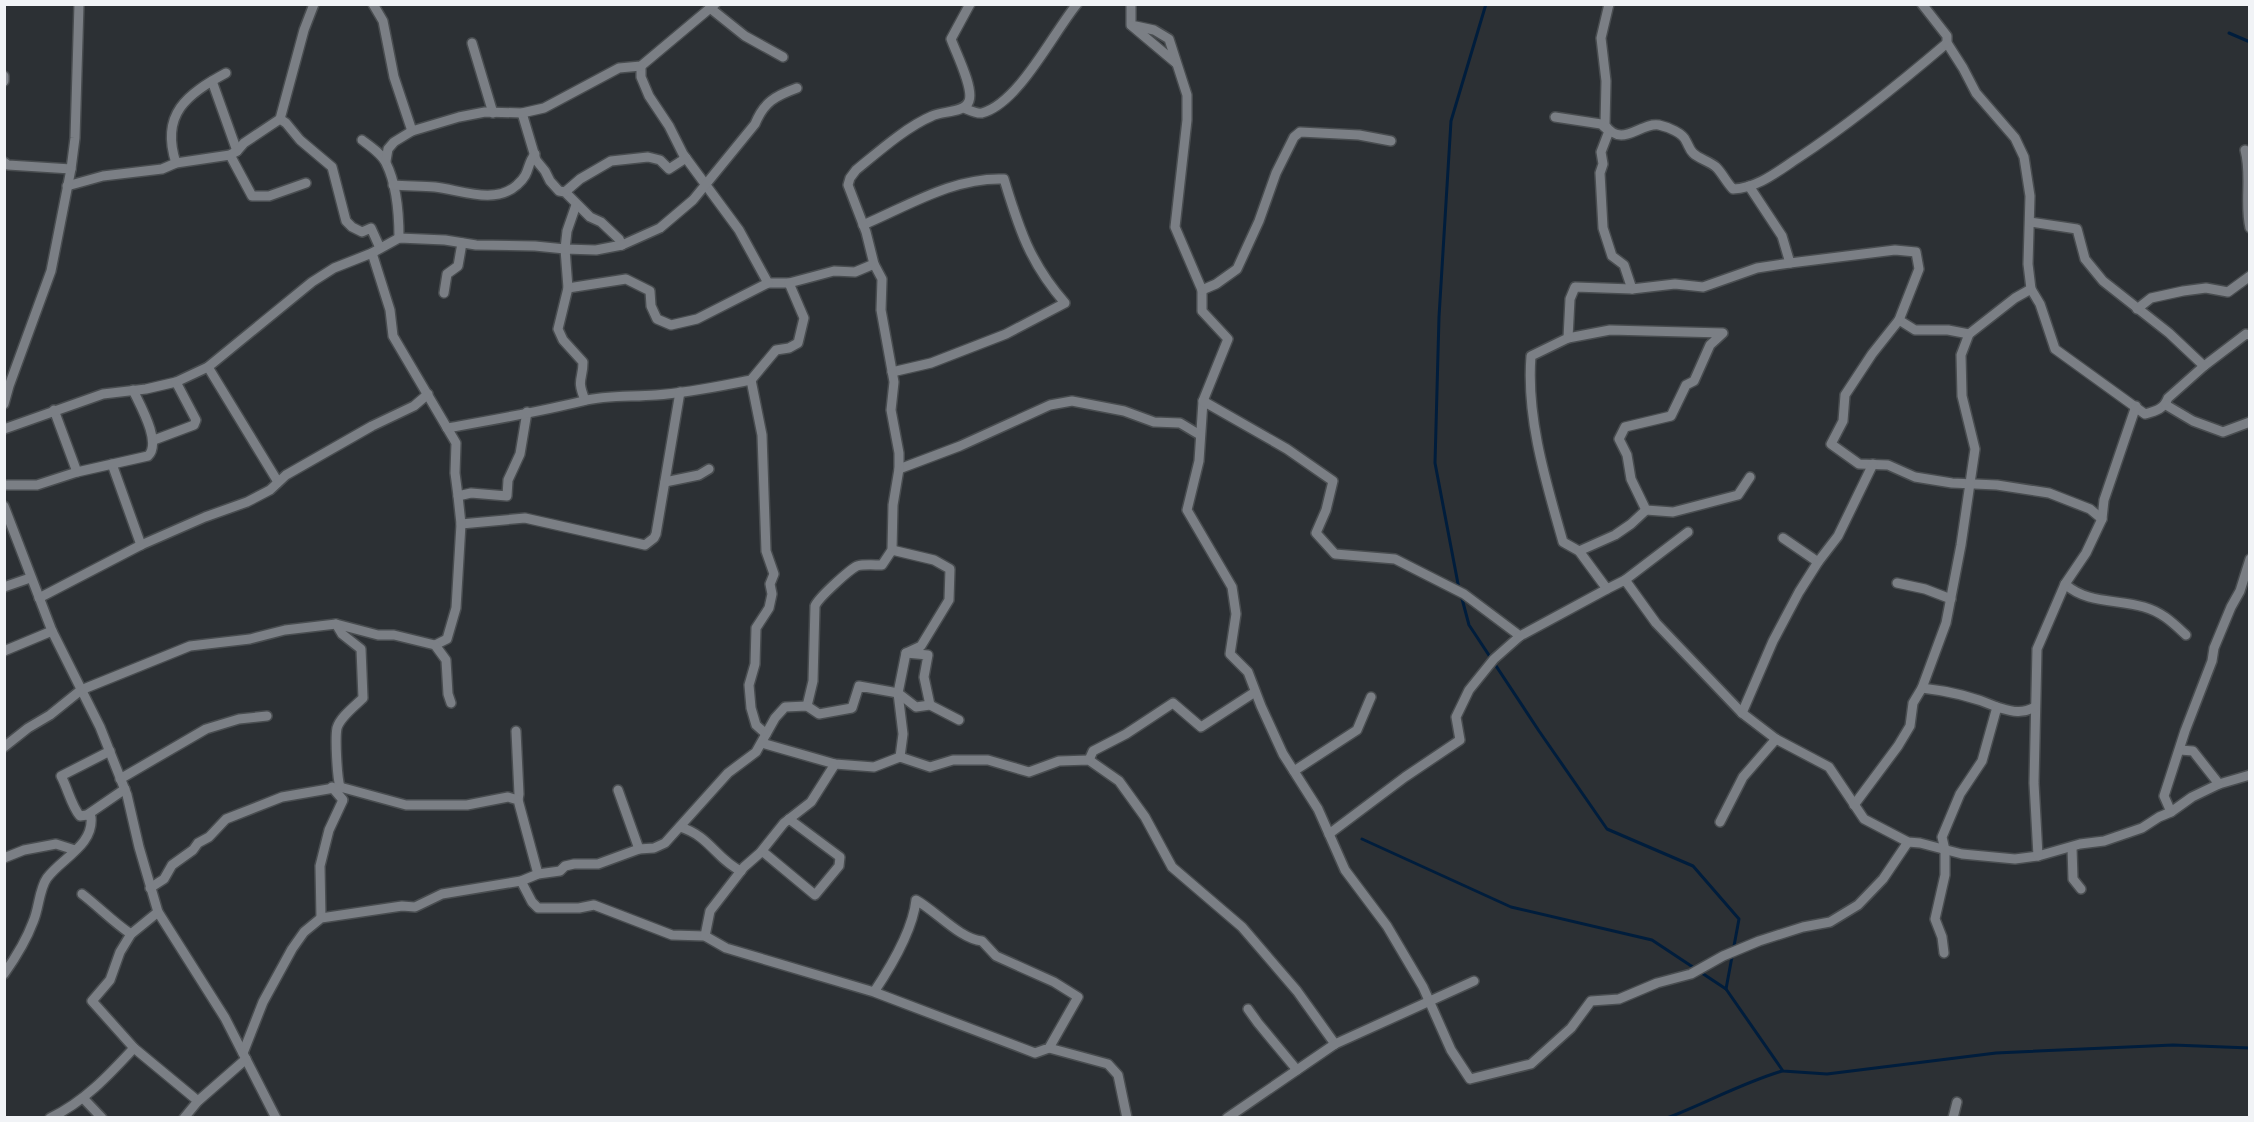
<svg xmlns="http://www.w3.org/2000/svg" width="2254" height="1122" viewBox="0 0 2254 1122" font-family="Mulish,sans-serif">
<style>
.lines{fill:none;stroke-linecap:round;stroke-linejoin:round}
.stream{stroke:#001d3c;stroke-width:3}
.minor-casing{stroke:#494d50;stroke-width:12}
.minor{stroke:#7b7f85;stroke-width:9}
</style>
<rect width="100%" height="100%" fill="#2c3034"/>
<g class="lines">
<g class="stream">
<polyline points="2229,33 2250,42"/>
<polyline points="1459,589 1435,463 1439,317 1451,121 1486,4"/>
<polyline points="1461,595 1469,625 1539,731 1607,829 1693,866 1739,919 1726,989"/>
<polyline points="1362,839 1511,907 1652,940 1726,989 1783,1071 1827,1074 1996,1053 2173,1045 2250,1048"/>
<path d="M1667,1118C1706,1103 1742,1083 1782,1071"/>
</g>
<g class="minor-casing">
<g id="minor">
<polyline points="373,4 383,21 394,77 412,131"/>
<polyline points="1131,4 1131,25 1154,30 1169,39 1187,95 1187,120 1175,227 1202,290 1202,311 1228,339 1203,401 1199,461 1187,510 1232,587 1236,614 1230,654 1248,672 1261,706 1283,754 1318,809 1345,870 1387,926 1423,987 1451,1050 1470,1079 1531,1064 1571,1028 1591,1001 1619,999 1657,983 1691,974 1723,956 1759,941 1803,927 1830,922 1858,905 1883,879 1908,842"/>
<path d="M1609,4L1601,38L1606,81L1605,125C1622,149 1640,122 1659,125C1668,127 1683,133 1686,141C1689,146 1689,149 1693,153C1699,159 1709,161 1716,167C1723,174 1726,182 1733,189C1758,188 1778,171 1798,158C1851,123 1899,84 1947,43"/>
<path d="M1922,4L1947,36V43L1963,68L1976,93L2015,138L2024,157L2030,196L2028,264L2031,289L2040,304L2055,349L2145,414C2156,411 2164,409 2168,398L2204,366L2246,334L2250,335"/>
<polyline points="710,8 745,36 783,57"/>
<polyline points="1132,26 1176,63"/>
<polyline points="472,43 493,113"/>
<polyline points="641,66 641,77 649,96 669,126 683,154 739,230 768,283 789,283 834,271 855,272 874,264"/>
<polyline points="4,76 4,81"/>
<polyline points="212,81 237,151"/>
<path d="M964,108C969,110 976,114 982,113C1019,103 1053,33 1077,4"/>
<path d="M522,113L536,160L545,171L550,181L559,191L565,192L590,217L601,222L619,239L622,245L660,228L693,200L755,124C764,102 775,96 797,88"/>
<polyline points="1555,117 1601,124 1609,131 1601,152 1603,164 1600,173 1603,228 1612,256 1624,265 1632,289"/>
<polyline points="280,119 286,123 300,140 332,167 346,221 352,227 362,232 371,228 380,248"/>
<path d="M362,140C370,146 382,154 386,163C397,185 399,214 399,238"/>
<path d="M2245,150C2252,176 2244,202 2250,228"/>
<polyline points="230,155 252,196 269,196 306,183"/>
<polyline points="386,161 388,149 394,142 412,131 459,117 485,112 522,113 544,108 619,68 641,66 715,4"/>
<polyline points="4,162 8,165 71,169"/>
<path d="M176,163C160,114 187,94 226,73"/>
<path d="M393,185C407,186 422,186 435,187C461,190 495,205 517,185C531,173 526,165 535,154"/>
<polyline points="67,186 103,176 162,169 176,163 230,155 237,151 244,143 280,119 304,30 314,4"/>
<polyline points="1749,186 1782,236 1790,263 1895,250 1916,252 1919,269 1899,320 1915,330 1948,330 1969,334"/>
<polyline points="565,192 580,179 611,161 648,157 660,160 669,169 686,158"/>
<polyline points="2030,222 2077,229 2085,259 2103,281 2169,333 2204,366"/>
<path d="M863,225C908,206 953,177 1004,179C1019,229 1030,263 1065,303L1006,334L931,363L892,372"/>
<polyline points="372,253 390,310 393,336 456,443 455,473 458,496 471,493 507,496 508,480 520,454 527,412"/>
<path d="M1790,263L1757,268L1703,287L1675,284L1632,289L1575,287L1570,299L1568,338L1531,356C1526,418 1546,482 1563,542L1579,551L1607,589L1625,580L1656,623L1742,713L1776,739L1829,767L1864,819L1908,842L1920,843L1962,854L2015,859L2038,856L2080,844L2104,841L2142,828L2159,817L2171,812L2192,797L2219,784L2250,775"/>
<polyline points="568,288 626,279 650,291 651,306 657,319 671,325 697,319 768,283"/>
<polyline points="1202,290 1216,284 1237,269 1259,221 1276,173 1294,137 1300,132 1359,135 1391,141"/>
<polyline points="444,293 447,274 458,266 462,243"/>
<polyline points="2137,309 2151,298 2183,291 2206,288 2228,292 2250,276"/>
<polyline points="1899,320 1872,354 1845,395 1843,421 1831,444 1859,464 1888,465 1915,477 1952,483 1997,485 2049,493 2090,509 2102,519"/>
<polyline points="1568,338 1610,330 1723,333 1710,345 1694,381 1686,385 1671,416 1625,427 1619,439 1627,455 1631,479 1646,510 1673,512 1738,495 1750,477"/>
<polyline points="208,367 278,482"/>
<polyline points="751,380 762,435 766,551 774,574 770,584 772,594 769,608 756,628 755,664 749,685 751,708 756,725 766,734"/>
<path d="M585,400C576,378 583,381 583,362L563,340L558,329L568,288L565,249L596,250L622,245"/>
<polyline points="1203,401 1287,449 1333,481 1326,510 1316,533 1335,554 1395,559 1464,594 1520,636"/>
<polyline points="4,404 9,386 51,271 71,169 75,138 79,4"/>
<polyline points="2166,405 2193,421 2223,432 2250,422"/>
<polyline points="54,410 77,472"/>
<path d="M447,428C492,420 539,412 583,401C606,395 631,397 656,395C688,393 720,386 751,380L776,350L789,348L798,343L804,318L789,283"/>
<polyline points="4,429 103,394 146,389 176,382 208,367 312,282 334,268 372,253 399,238 445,240 476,245 535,246 565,249 567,231 576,205"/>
<polyline points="154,440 194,425 196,420 176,382"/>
<polyline points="112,464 141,545"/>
<polyline points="899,469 960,446 1050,405 1072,401 1124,411 1154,422 1180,423 1200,435"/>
<polyline points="665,482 699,475 709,469"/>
<path d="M4,485H37L77,472L148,456C162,443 140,405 133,390"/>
<polyline points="4,506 52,631 100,727 127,795 139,847 158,912 225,1018 276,1118"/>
<polyline points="461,524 525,518 645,545 654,538 656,534 680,392"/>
<polyline points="1783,538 1818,562"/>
<polyline points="892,550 934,560 950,569 949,600 921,646 906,653 898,693 903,734 900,757"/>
<polyline points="1579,551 1615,535 1631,524 1646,510"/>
<polyline points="1625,580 1688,532"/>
<polyline points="1897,583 1925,589 1951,599"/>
<path d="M2065,584C2087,604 2117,599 2144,607C2162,612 2173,623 2186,635"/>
<polyline points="4,587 30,578"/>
<polyline points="39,598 141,545 205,517 247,502 270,490 286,475 372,426 414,406 428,394"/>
<polyline points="435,645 447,639 456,608 461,524 458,496"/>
<polyline points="4,651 52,631"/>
<polyline points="906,653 928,655 924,677 930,705"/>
<path d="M1922,688C1949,691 1972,696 1997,707"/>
<path d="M807,706L813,681L815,606C818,598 849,570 857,566C864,564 874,565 882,565L892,550L893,505L899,469V453L891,410L894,382L881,310L882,279L874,264L866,232L848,185L850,178L856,170C878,152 906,127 932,116C942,111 965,113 969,101C974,88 956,53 951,39L970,4"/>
<polyline points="1742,713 1773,641 1799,592 1818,562 1838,536 1873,464"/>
<polyline points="516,731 519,794 518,800"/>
<polyline points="762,743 835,764 874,767 900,757 930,767 953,760 988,760 1029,772 1059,761 1089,760 1119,781 1145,817 1172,867 1242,927 1297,991 1335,1044"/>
<polyline points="4,747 28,728 50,715 81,690 190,646 250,639 285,630 336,624 378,635 394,635 435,645 446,660 448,694 451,703"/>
<polyline points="2180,750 2193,751 2219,784"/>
<path d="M110,751L61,776C68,789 71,805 80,816L87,815L125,789"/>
<polyline points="1089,760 1093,751 1126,734 1173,703 1201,727 1255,692"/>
<polyline points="1294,771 1357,730 1371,697"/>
<polyline points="120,779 206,729 239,719 267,716"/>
<polyline points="340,787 406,805 467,805 508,797 518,800 538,874"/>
<polyline points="618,790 639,849"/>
<polyline points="1854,805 1898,746 1910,726 1913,703 1922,688 1946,623 1961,545 1975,449 1962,396 1961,355 1969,334 2015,298 2031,289"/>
<polyline points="2171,812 2164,796 2185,731 2212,661 2214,648 2231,607 2240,591 2250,559"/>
<polyline points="1720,822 1743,777 1776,739"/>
<path d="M680,827C710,836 716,859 741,871"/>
<polyline points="1329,834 1405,777 1460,740 1456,717 1469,690 1494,659 1520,636 1607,589"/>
<polyline points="2072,848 2073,879 2081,889"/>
<polyline points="762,851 815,895 839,866 840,857 789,819"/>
<polyline points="2038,856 2034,783 2037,649 2065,584 2086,553 2102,519 2104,500 2136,406"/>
<polyline points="4,858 24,850 56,844 75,850"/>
<path d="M521,881L532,902L538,908H579L594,905L672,935L705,936L726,948L874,992L1035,1053L1049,1048L1078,997L1054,982L996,956L982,941C960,939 936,911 916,900C913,930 890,968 874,992"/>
<path d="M150,888L164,879L172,865L193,850L198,843L209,837L226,819L282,797L340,787C337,777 335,738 337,728C340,717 355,706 363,698L361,649L342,634L336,624"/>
<path d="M82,894C99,907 113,922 131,934"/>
<polyline points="158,912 131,934 120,952 110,980 92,1001 134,1048 198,1101"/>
<polyline points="321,918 320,866 329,830 343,800 332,787"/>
<polyline points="705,936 710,911 744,867 760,853 784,823 811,802 835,764"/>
<path d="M1944,953L1942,937L1935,919L1945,875V850L1942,837L1960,794L1982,761L1997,707C2011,711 2021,715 2035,707"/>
<path d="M4,974C16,957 26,941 33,922C39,909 39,889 47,878C62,858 94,845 91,817L87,815"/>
<polyline points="1248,1009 1258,1023 1297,1070"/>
<polyline points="1049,1048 1108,1064 1118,1075 1127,1118"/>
<polyline points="243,1053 263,1002 292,949 304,932 321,918 402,906 415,907 442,894 521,881 538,874 560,871 565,866 574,864 598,864 639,849 654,848 665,843 728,773 756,752 775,718 785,707 807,706 819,714 852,708 859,686 898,693 916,707 930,705 959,720"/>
<polyline points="83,1098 102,1118"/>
<path d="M50,1118C84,1102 109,1075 134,1048"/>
<polyline points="184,1118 198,1101 246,1059"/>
<polyline points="1227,1118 1335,1044 1474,981"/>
<polyline points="1953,1118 1957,1102"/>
</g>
</g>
<use href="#minor" class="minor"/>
</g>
<rect width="2254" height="1122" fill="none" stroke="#f1f3f6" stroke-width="12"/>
</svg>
